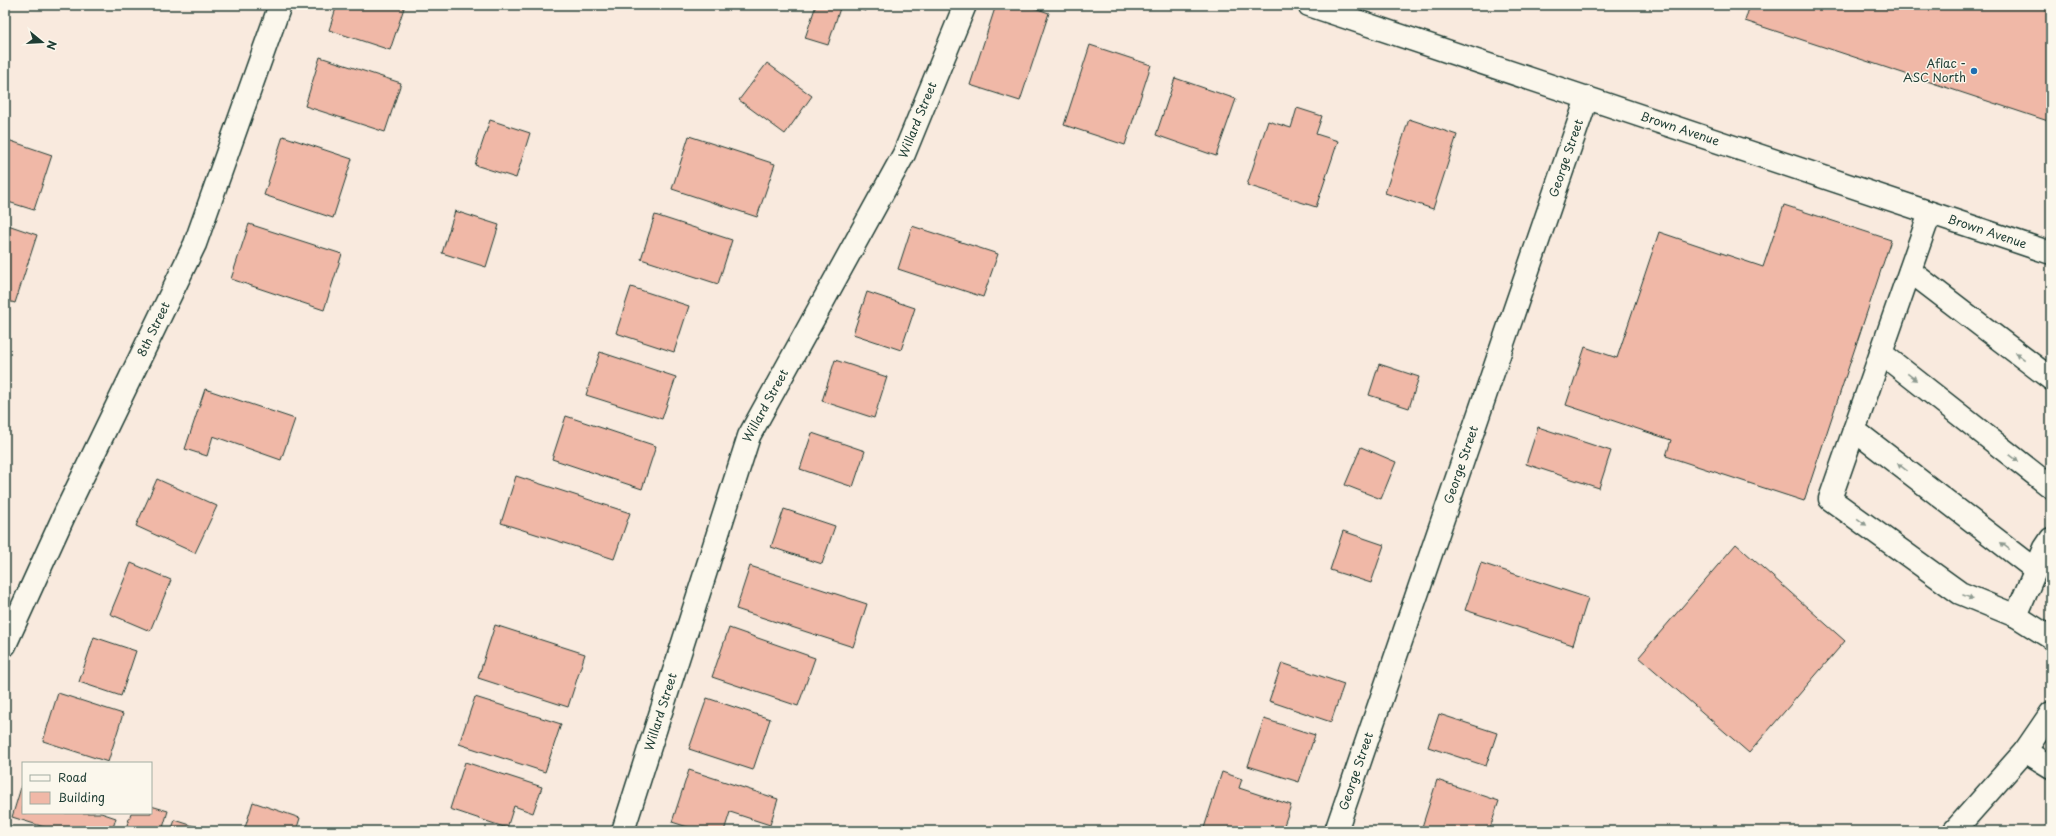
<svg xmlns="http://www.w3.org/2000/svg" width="2056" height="836" viewBox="0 0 2056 836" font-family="'Playpen Sans',sans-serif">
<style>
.building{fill:#f0b8a7;stroke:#1f3d34}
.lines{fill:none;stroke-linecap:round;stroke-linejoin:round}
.minor-casing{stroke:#1f3d34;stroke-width:25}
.major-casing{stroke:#1f3d34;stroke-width:25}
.minor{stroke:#fbf7ec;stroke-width:22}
.major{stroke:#fbf7ec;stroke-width:22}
.oneway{fill:#8d9a90}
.poi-dot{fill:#1f6fb2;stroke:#fbf7ec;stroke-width:1.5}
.labels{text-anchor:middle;stroke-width:3;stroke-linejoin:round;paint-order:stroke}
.poi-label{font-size:12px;fill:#1f3d34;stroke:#fbf7ec;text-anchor:end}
.street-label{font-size:12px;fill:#1f3d34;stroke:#fbf7ec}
</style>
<rect width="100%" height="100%" fill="#f9eade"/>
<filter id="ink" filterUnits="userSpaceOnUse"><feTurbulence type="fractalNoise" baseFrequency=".025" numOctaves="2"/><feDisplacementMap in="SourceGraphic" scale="8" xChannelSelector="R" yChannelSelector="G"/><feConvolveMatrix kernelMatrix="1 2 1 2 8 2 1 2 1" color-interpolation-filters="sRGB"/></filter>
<g filter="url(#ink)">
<g class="building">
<polygon points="337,5 405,5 390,50 329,30"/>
<polygon points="816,5 841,5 828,45 805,38"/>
<polygon points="847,5 867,5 865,11"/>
<polygon points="996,5 1026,5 1049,13 1020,101 970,85"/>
<polygon points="1750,5 2051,5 2051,122 1745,21"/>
<polygon points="1090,45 1151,65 1125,145 1064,125"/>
<polygon points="320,57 401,83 385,132 305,106"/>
<polygon points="767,63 812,96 785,134 739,100"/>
<polygon points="1175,78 1236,99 1216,156 1156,135"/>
<polygon points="1297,108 1322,116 1316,134 1338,141 1316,207 1247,185 1268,121 1291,128"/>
<polygon points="1409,119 1457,135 1433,209 1385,193"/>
<polygon points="490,120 530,133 516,178 475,165"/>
<polygon points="283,136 352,159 333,218 264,195"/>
<polygon points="689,136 775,164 757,217 672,189"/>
<polygon points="5,139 52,155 34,210 5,201"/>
<polygon points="1784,205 1891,240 1804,501 1666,456 1671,440 1566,405 1585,347 1617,358 1659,232 1763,267"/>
<polygon points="455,211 499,225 486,267 442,253"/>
<polygon points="655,215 732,240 718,284 641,259"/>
<polygon points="5,224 37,235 15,303 5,300"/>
<polygon points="249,224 342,254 324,310 231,279"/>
<polygon points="912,226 998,254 983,297 898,269"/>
<polygon points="631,287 689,306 674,352 616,333"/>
<polygon points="867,292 915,308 901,350 853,334"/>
<polygon points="600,352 676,377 662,419 586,395"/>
<polygon points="835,360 887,377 874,418 822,401"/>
<polygon points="1379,364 1419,377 1409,408 1369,395"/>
<polygon points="205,389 295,419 281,460 213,436 207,456 185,449"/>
<polygon points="566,416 656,446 642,489 552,459"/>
<polygon points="1538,427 1611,451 1599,488 1526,464"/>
<polygon points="812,433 865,451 853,487 800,469"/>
<polygon points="1361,447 1396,462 1381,499 1345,485"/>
<polygon points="516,476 630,513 614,559 501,523"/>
<polygon points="157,479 217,506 195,553 136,526"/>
<polygon points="784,509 835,526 822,564 771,547"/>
<polygon points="1343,531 1384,545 1371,583 1330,570"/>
<polygon points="1736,544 1845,641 1749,753 1639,657"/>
<polygon points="131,563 171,580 150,631 110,614"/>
<polygon points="1481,563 1588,598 1573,645 1465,610"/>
<polygon points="750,566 867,604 853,647 736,609"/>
<polygon points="495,625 585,654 568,707 478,678"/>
<polygon points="729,628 815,658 798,706 712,677"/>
<polygon points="94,637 136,651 121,696 79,682"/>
<polygon points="1282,663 1344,684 1331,722 1269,701"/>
<polygon points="58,693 123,714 108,762 43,741"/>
<polygon points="475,697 561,724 545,772 459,744"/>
<polygon points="707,698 770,719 753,770 689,749"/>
<polygon points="1439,714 1497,733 1486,766 1428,747"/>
<polygon points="1264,719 1315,735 1299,782 1248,766"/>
<polygon points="465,762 542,787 533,813 514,806 507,828 450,809"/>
<polygon points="689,770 778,799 770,825 730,812 724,831 700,831 672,822"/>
<polygon points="1222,772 1242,779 1239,788 1291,805 1282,831 1213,831 1204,828"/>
<polygon points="1437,780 1499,801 1489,831 1435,831 1422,827"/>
<polygon points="23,781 23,813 101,813 116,818 112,831 57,831 12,817"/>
<polygon points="253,802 300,818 296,831 244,831"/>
<polygon points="151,806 168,811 162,831 125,831 131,813 151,813"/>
<polygon points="175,820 209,831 171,831"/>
</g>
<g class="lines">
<g class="minor-casing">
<g id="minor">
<path id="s1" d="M1309,5L2051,253"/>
<polyline points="1930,213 1830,499 1960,593 2016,616 2051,638"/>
<polyline points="1910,271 2051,379"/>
<polyline points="1881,353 2051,487"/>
<polyline points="1854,430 2036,570"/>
<polyline points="2016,616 2045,548 2051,539"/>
<path id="s2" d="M5,645L67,509L195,244L280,5"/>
<polyline points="2025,751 2051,767"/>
<path id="s3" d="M623,831L749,436L904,154L965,5"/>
<path id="s4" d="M1336,831L1587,98"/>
</g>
</g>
<g class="major-casing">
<polyline id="major" points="1954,831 2025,751 2051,713"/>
</g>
<use href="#minor" class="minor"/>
<use href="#major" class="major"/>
</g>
<defs><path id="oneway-solid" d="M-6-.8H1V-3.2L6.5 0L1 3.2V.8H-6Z"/></defs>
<g class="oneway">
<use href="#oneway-solid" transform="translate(2020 356) rotate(-142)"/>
<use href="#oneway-solid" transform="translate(1912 377) rotate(38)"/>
<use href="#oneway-solid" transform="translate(2014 458) rotate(38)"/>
<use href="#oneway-solid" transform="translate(1902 467) rotate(-142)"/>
<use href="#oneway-solid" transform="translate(1862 522) rotate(36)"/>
<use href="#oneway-solid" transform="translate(2005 546) rotate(-142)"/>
<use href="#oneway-solid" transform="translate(1968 597) rotate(22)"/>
</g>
</g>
<circle class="poi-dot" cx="1974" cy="71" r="4"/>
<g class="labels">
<g class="poi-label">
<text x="1966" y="68">Aflac -<tspan x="1966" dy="14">ASC North</tspan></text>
</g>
<g class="street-label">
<text dy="4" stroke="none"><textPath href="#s3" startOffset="773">Willard Street</textPath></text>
<text dy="4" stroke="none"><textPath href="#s1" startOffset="391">Brown Avenue</textPath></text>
<text dy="4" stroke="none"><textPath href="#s4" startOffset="711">George Street</textPath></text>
<text dy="4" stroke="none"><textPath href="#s1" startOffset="715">Brown Avenue</textPath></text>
<text dy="4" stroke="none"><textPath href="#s2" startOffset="349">8th Street</textPath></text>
<text dy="4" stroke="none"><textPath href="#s3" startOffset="449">Willard Street</textPath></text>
<text dy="4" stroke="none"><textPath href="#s4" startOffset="387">George Street</textPath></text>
<text dy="4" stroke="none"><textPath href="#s3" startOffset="125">Willard Street</textPath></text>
<text dy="4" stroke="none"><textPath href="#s4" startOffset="63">George Street</textPath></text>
</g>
</g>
<rect width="2056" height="836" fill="none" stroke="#fbf7ec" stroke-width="20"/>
<rect x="10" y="10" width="2036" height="816" fill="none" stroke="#1f3d34" stroke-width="1.5" filter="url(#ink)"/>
<rect x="22" y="762" width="130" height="52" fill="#fbf7ec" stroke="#a3ada2"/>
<rect x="30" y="775" width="20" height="6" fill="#fbf7ec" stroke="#a3ada2"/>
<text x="58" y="782" font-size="12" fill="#1f3d34">Road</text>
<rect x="30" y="792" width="20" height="12" fill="#f0b8a7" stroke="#a3ada2"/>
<text x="58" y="802" font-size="12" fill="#1f3d34">Building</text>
<g transform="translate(42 42) rotate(108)" stroke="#fbf7ec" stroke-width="3" paint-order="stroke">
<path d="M0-3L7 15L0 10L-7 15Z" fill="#1f3d34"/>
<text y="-6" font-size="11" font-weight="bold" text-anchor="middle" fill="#1f3d34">N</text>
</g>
</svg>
